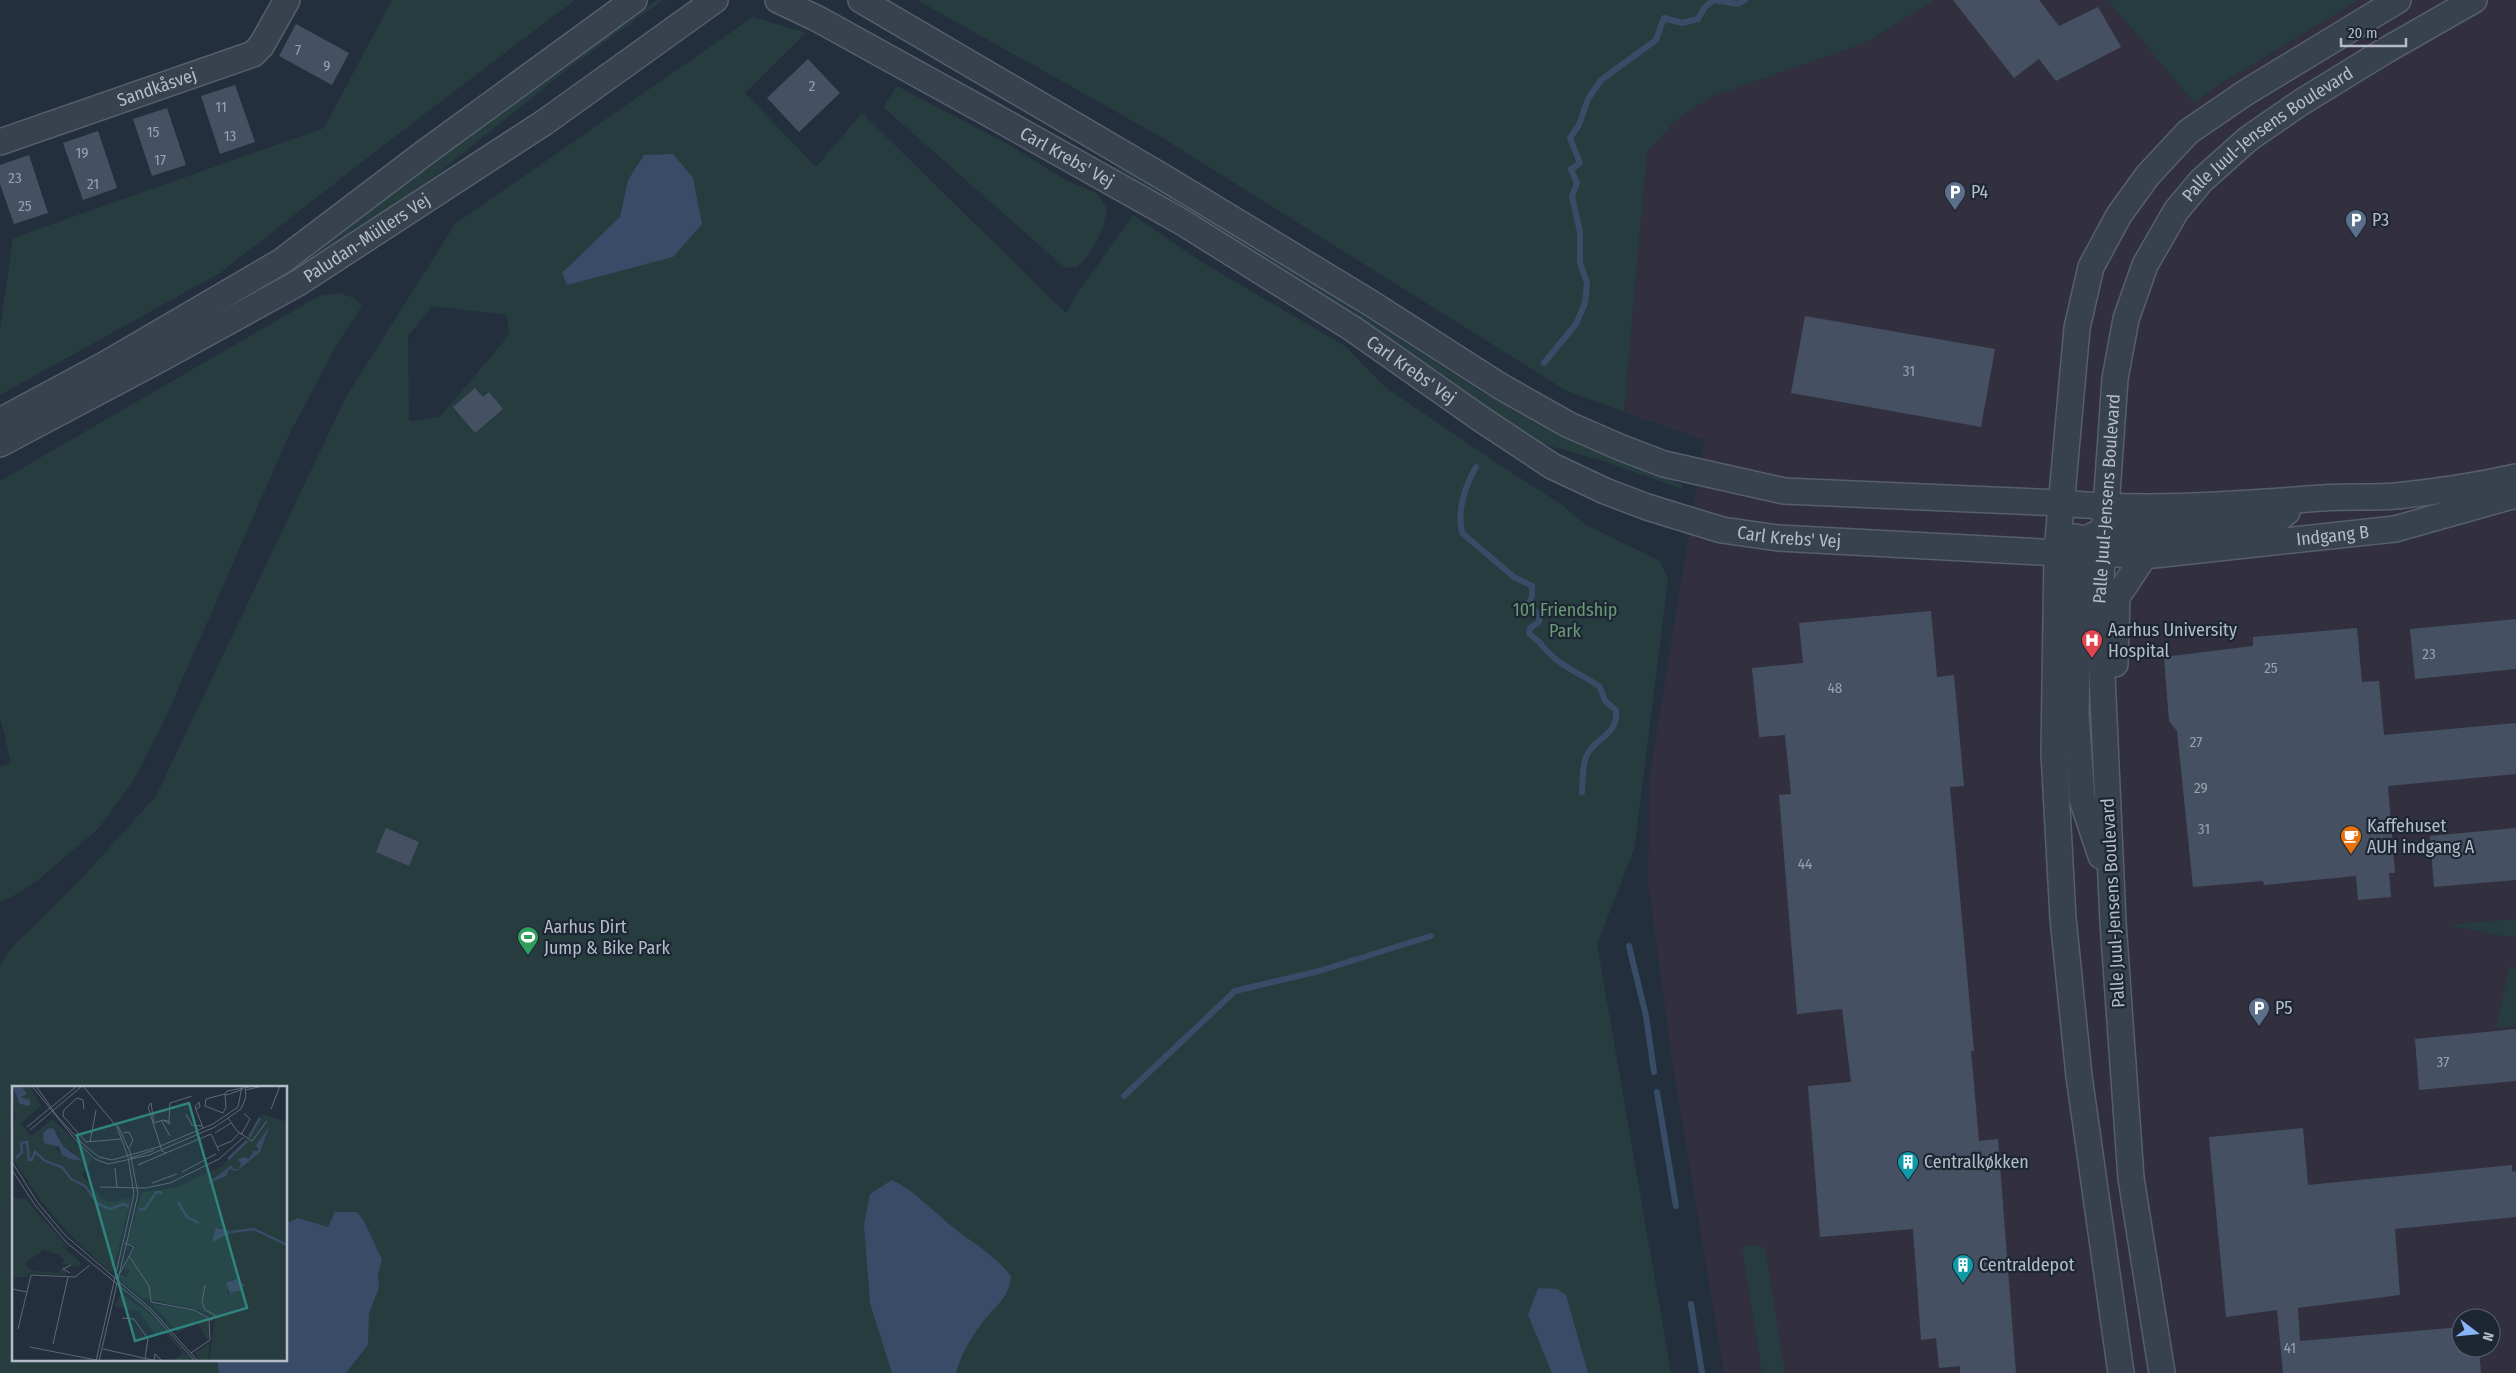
<svg xmlns="http://www.w3.org/2000/svg" width="2516" height="1373" viewBox="0 0 2516 1373" font-family="'Fira Sans Condensed',sans-serif">
<style>
.medical{fill:#32303f;fill-rule:evenodd}
.green{fill:#263c3f;fill-rule:evenodd}
.water{fill:#394c67}
.lines{fill:none;stroke-linecap:round;stroke-linejoin:round}
.stream{stroke:#394c67;stroke-width:6}
.building{fill:#455162}
.minor-casing{stroke:#565f6c;stroke-width:28}
.minor{stroke:#38414e;stroke-width:25}
.labels{text-anchor:middle;stroke-width:4.5;stroke-linejoin:round;paint-order:stroke}
.number-label{font-size:15px;fill:#98a1af}
.street-label{font-size:18px;fill:#b4bcc9;stroke:#1d2633}
.poi-label{font-size:18px;fill:#b4bcc9;stroke:#1d2633;text-anchor:start}
.park-label{font-size:18px;fill:#6b9a76;stroke:#1d2633}
.inset-river{fill:none;stroke:#394c67;stroke-width:2.5}
.inset-road{fill:none;stroke:#5e6776;stroke-width:1}
.view{fill:#308480;fill-opacity:0.15;stroke:#308480;stroke-width:2.5}
.inset-edge{fill:none;stroke:#b4bcc9;stroke-width:2.5}
</style>
<rect width="100%" height="100%" fill="#242f3e"/>
<path class="medical" d="M1935,0H2108L2194,103L2217,86L2359,0H2516V1373H1724L1673,1066L1648,882L1650,772L1705,440L1624,412L1647,152L1676,120L1711,97L1865,43ZM2461,1318H2491V1348H2461Z"/>
<g class="green">
<polygon points="392,0 575,0 385,144 220,273 0,395 0,330 13,238 324,128"/>
<polygon points="657,0 663,0 565,71 436,175 378,217 251,296 67,399 371,208"/>
<polygon points="917,0 1935,0 1865,43 1711,97 1676,120 1647,152 1624,412 1565,390 1161,137"/>
<polygon points="2108,0 2359,0 2217,86 2194,103"/>
<path d="M753,17L806,33L745,93L816,167L862,113L1066,313L1077,294L1133,215L1200,261L1345,346L1385,387L1501,466L1561,504L1585,524L1660,561L1668,579L1634,850L1597,944L1671,1373H346L368,1345L369,1314L379,1288L378,1274L382,1260L328,1228L298,1218L286,1223V1087H14V1359H217L219,1373H0V966L11,948L81,879L156,796L346,397L455,224ZM432,306L507,315L509,335L440,417L409,421L408,336Z"/>
<path d="M897,86L1008,144L1066,180L1098,194L1107,209C1104,232 1093,251 1077,268L1064,267L883,107Z"/>
<polygon points="1098,161 1131,172 1238,235 1482,392 1532,420 1603,454 1683,485 1682,489 1600,460 1539,443"/>
<polygon points="339,293 354,298 362,306 337,344 289,435 165,719 135,778 99,828 38,880 19,893 0,902 0,766 11,763 0,717 0,481 319,296"/>
<polygon points="2516,919 2516,938 2446,925"/>
<polygon points="2512,965 2516,972 2516,1026 2496,1028 2509,968"/>
<polygon points="1759,1245 1765,1248 1785,1373 1762,1373 1742,1246"/>
</g>
<g class="water">
<polygon points="673,154 693,178 702,224 673,257 567,285 562,273 620,217 628,180 644,155"/>
<path d="M892,1180C917,1192 933,1212 955,1229C975,1244 995,1256 1011,1276C1009,1300 992,1308 979,1327C969,1341 960,1357 956,1373H892L870,1303L864,1225L870,1194Z"/>
<polygon points="335,1212 357,1212 364,1221 382,1260 378,1274 379,1288 369,1314 368,1345 346,1373 219,1373 217,1359 286,1359 286,1223 298,1218 328,1227"/>
<polygon points="1538,1288 1557,1289 1566,1295 1588,1373 1552,1373 1528,1315"/>
</g>
<g class="lines">
<g class="stream">
<polyline points="1544,363 1576,324 1585,303 1587,283 1580,263 1580,232 1572,196 1577,183 1571,169 1580,163 1570,138 1579,125 1588,99 1601,80 1656,40 1664,18 1682,23 1698,19 1705,7 1714,0 1738,4 1745,0"/>
<path d="M1476,467C1465,485 1457,511 1462,533L1514,577L1532,586V597L1528,604L1540,615L1539,622L1530,628L1529,633C1532,638 1537,639 1540,643C1560,668 1576,670 1600,687L1605,701L1616,710C1619,736 1593,738 1586,757C1582,767 1583,781 1582,792"/>
<polyline points="1629,946 1646,1016 1654,1072"/>
<polyline points="1657,1092 1676,1206"/>
<polyline points="1124,1096 1235,991 1319,971 1431,936"/>
<polyline points="1691,1304 1702,1373"/>
</g>
</g>
<g class="building">
<polygon points="1953,0 2039,0 2059,26 2098,7 2121,47 2056,81 2039,59 2014,78"/>
<polygon points="296,24 349,53 332,85 279,56"/>
<polygon points="808,59 840,93 799,132 767,98"/>
<polygon points="235,85 255,142 220,154 201,96"/>
<polygon points="167,108 186,165 152,176 133,119"/>
<polygon points="98,131 117,188 83,200 63,143"/>
<polygon points="29,155 48,213 14,224 0,184 0,165"/>
<polygon points="1805,316 1995,349 1981,427 1791,393"/>
<polygon points="475,388 483,397 489,392 503,409 475,433 453,407"/>
<polygon points="1931,611 1937,677 1954,675 1964,786 1950,787 1974,1051 1971,1051 1979,1141 1998,1139 2016,1373 1960,1373 1960,1366 1939,1368 1936,1338 1921,1340 1913,1229 1820,1237 1808,1086 1851,1082 1842,1009 1797,1014 1779,795 1791,794 1785,735 1759,737 1752,668 1803,663 1799,623"/>
<polygon points="2516,619 2516,669 2415,679 2410,629"/>
<polygon points="2357,628 2362,682 2379,681 2384,735 2516,723 2516,774 2388,786 2395,873 2389,873 2391,897 2358,900 2356,876 2264,885 2263,881 2193,887 2177,731 2169,721 2164,657 2253,646 2253,637"/>
<polygon points="386,828 419,842 409,866 376,852"/>
<polygon points="2516,828 2516,880 2434,887 2430,836"/>
<polygon points="2516,1029 2516,1081 2419,1090 2415,1039"/>
<polygon points="2303,1128 2308,1185 2512,1165 2512,1172 2516,1171 2516,1217 2395,1229 2400,1295 2298,1308 2300,1341 2461,1327 2461,1348 2479,1348 2481,1373 2283,1373 2277,1310 2226,1317 2209,1137"/>
</g>
<g class="lines">
<g class="minor-casing">
<g id="minor">
<path id="s1" d="M778,0L818,19L997,118L1182,222L1353,329L1481,419L1552,466L1605,491L1647,507L1722,530L1778,538L2041,552L2154,555L2395,529L2516,495"/>
<path d="M861,0L1163,177L1369,302L1500,386L1569,425L1622,448L1664,464L1784,491L2061,503C2149,512 2236,504 2323,498C2347,496 2372,498 2396,496C2436,492 2476,486 2516,477"/>
<path id="s2" d="M0,142L253,54L261,46L287,0"/>
<polyline points="0,421 104,365 282,261 427,151 634,0"/>
<path id="s3" d="M0,444L162,358L298,283L545,122L715,0"/>
<polyline points="2076,537 2079,552 2076,714 2082,799 2101,856"/>
<polyline points="2089,537 2103,531 2169,531 2278,519 2287,512"/>
<polyline points="2115,664 2117,597 2145,555"/>
<polyline points="2121,1373 2079,1076 2063,918 2054,753 2057,551 2077,328 2091,267 2119,215 2148,175 2188,132 2245,93 2398,0"/>
<path id="s4" d="M2162,1373L2131,1178L2113,922L2099,607L2115,379L2126,319L2145,265L2176,211L2201,181L2248,139L2300,103L2383,52L2474,0"/>
</g>
</g>
<use href="#minor" class="minor"/>
</g>
<defs>
<g id="parking-pin" transform="scale(1.125)"><path d="M0 17L-7.5 6A9.5 9.5 0 1 1 7.5 6Z" fill="#5c6f8a" stroke="#1d2633"/><path d="M-3.5-5.5H1a3.5 3.5 0 0 1 0 7H-1V5.5H-3.5ZM-1-3.4V-.6H.8a1.4 1.4 0 0 0 0-2.8Z" fill="#fff"/></g>
<g id="hospital-pin" transform="scale(1.125)"><path d="M0 17L-7.5 6A9.5 9.5 0 1 1 7.5 6Z" fill="#e0444e" stroke="#1d2633"/><path d="M-5-5h3v3.5h4V-5h3V5h-3V1.5h-4V5h-3Z" fill="#fff"/></g>
<g id="cafe-pin" transform="scale(1.125)"><path d="M0 17L-7.5 6A9.5 9.5 0 1 1 7.5 6Z" fill="#e8710a" stroke="#1d2633"/><path d="M-5.5-4.5H6V0H3Q3 3.5 0 3.5H-2.5Q-5.5 3.5-5.5 0ZM3-3.2v2h1.7v-2ZM-6 4.5H4V6H-6Z" fill="#fff"/></g>
<g id="stadium-pin" transform="scale(1.125)"><path d="M0 17L-7.5 6A9.5 9.5 0 1 1 7.5 6Z" fill="#2e9e5b" stroke="#1d2633"/><path d="M0-5a6.5 5 0 1 0 0 10a6.5 5 0 1 0 0-10ZM-3.5-1.8h7v3.6h-7Z" fill="#fff"/></g>
<g id="building-pin" transform="scale(1.125)"><path d="M0 17L-7.5 6A9.5 9.5 0 1 1 7.5 6Z" fill="#0f9aa8" stroke="#1d2633"/><path d="M-4-6H4V6H1V3H-1V6H-4ZM-2.5-4.3h1.7v1.8h-1.7ZM.8-4.3h1.7v1.8H.8ZM-2.5-1h1.7V.8h-1.7ZM.8-1h1.7V.8H.8Z" fill="#fff"/></g>
</defs>
<g fill-rule="evenodd">
<use href="#parking-pin" x="1955" y="192"/>
<use href="#parking-pin" x="2356" y="220"/>
<use href="#hospital-pin" x="2092" y="640"/>
<use href="#cafe-pin" x="2351" y="836"/>
<use href="#stadium-pin" x="528" y="937"/>
<use href="#parking-pin" x="2259" y="1008"/>
<use href="#building-pin" x="1908" y="1162"/>
<use href="#building-pin" x="1963" y="1265"/>
</g>
<g class="labels">
<g class="number-label">
<text x="298" y="55">7</text>
<text x="327" y="71">9</text>
<text x="812" y="91">2</text>
<text x="221" y="112">11</text>
<text x="153" y="137">15</text>
<text x="230" y="141">13</text>
<text x="82" y="158">19</text>
<text x="160" y="165">17</text>
<text x="15" y="183">23</text>
<text x="93" y="189">21</text>
<text x="25" y="211">25</text>
<text x="1909" y="376">31</text>
<text x="2429" y="659">23</text>
<text x="2271" y="673">25</text>
<text x="1835" y="693">48</text>
<text x="2196" y="747">27</text>
<text x="2201" y="793">29</text>
<text x="2204" y="834">31</text>
<text x="1805" y="869">44</text>
<text x="2443" y="1067">37</text>
<text x="2290" y="1353">41</text>
</g>
<g class="street-label">
<text dy="6" stroke="none"><textPath href="#s2" startOffset="166">Sandkåsvej</textPath></text>
<text dy="6" stroke="none"><textPath href="#s4" startOffset="1299">Palle Juul-Jensens Boulevard</textPath></text>
<text dy="6" stroke="none"><textPath href="#s1" startOffset="329">Carl Krebs' Vej</textPath></text>
<text dy="6" stroke="none"><textPath href="#s3" startOffset="421">Paludan-Müllers Vej</textPath></text>
<text dy="6" stroke="none"><textPath href="#s1" startOffset="734">Carl Krebs' Vej</textPath></text>
<text dy="6" stroke="none"><textPath href="#s4" startOffset="878">Palle Juul-Jensens Boulevard</textPath></text>
<text dy="6" stroke="none"><textPath href="#s1" startOffset="1154">Carl Krebs' Vej</textPath></text>
<text dy="6" stroke="none"><textPath href="#s1" startOffset="1699">Indgang B</textPath></text>
<text transform="translate(2113 903) rotate(-93)" y="6">Palle Juul-Jensens Boulevard</text>
</g>
<g class="poi-label">
<text x="1971" y="198">P4</text>
<text x="2372" y="226">P3</text>
<text x="2108" y="636">Aarhus University<tspan x="2108" dy="21">Hospital</tspan></text>
<text x="2367" y="832">Kaffehuset<tspan x="2367" dy="21">AUH indgang A</tspan></text>
<text x="544" y="933">Aarhus Dirt<tspan x="544" dy="21">Jump &amp; Bike Park</tspan></text>
<text x="2275" y="1014">P5</text>
<text x="1924" y="1168">Centralkøkken</text>
<text x="1979" y="1271">Centraldepot</text>
</g>
<g class="park-label">
<text x="1565" y="616">101 Friendship<tspan x="1565" dy="21">Park</tspan></text>
</g>
</g>
<g transform="translate(12 1086)">
<rect width="275" height="275" fill="#242f3e"/>
<path d="M8,0H18L29,20L9,37L19,50L41,33L80,73L70,89L91,113L97,116L119,112L101,185H97L56,147L29,115L3,76L0,69L3,27L0,4L6,14H14L9,11L15,8ZM45,45L52,61L60,65L66,75L50,69L43,60ZM250,28L275,36V275H197L203,232L185,223L131,212L107,193V188L114,191L118,184L112,182L124,160L114,157L130,106L163,102L210,80L230,61ZM220,193L232,197L219,206L221,212L215,206ZM0,112L14,113L57,163L49,159L68,176V181L50,178L52,174L47,169L32,164L14,176L16,182L21,185L46,187L51,180L54,189L18,187L14,191H2L0,195V118L3,119ZM109,207L141,230L181,275H160L171,267L153,247L143,248L126,225L102,220ZM140,218L184,225L196,232L198,252H194L185,236L166,247ZM197,257L196,275H188L183,267Z" fill="#263c3f" fill-rule="evenodd"/>
<path d="M0,0L10,1L15,8L9,11L18,14V20L8,18ZM257,41L248,66L226,84L222,85L220,83H217L214,90L193,99L220,79L221,83H227L229,77L226,74L231,71L237,73L242,65H247L244,59ZM41,42L52,61L71,75L58,73L50,69L47,61L32,57L31,48L35,43ZM204,142L217,145L219,147L200,156ZM225,193L233,199L230,201L231,204L219,206L220,212L214,197Z" fill="#394c67"/>
<path class="inset-river" d="M237,51L248,32M4,72L10,66L9,57L15,56L17,74H20L23,66L33,75L50,81L59,93L73,100L86,118L98,123L111,118L117,120M216,73L235,55M166,116L175,131L187,137M127,123H133L144,106L151,107M219,146L242,143L275,159"/>
<path class="inset-road" d="M20,0L66,57L83,73L96,78L137,69L203,41L229,23L234,11L233,0M24,0L45,30L72,59L87,71L100,74L146,61L201,38L226,21L230,0M71,0L105,41L116,71L122,108L84,275M231,3L215,9L213,8L194,13L193,20L211,27L214,21L213,9V8L214,7L215,5L242,0M233,4L251,0M72,23L71,14L65,12L52,24L51,30L74,56L109,53M184,23L188,21L187,16L183,21L191,42M259,23L268,0M174,28L180,39L190,40M216,32L225,45L240,55L255,35M149,34L158,50M157,35L158,17L180,10M142,37L139,17L136,21L150,65L154,67L199,48M142,37L151,34L158,38L157,35L151,34M15,41L65,0M18,44L70,0M111,47L117,46L121,54L117,62M203,47L219,37M199,48L207,65M229,49L238,33L232,27M78,56L84,24M205,61L220,55L227,47M119,72L142,64M0,76L26,117L53,149L140,224L186,275M130,77L126,79L154,67M103,82L105,102M0,84L23,119L54,156L138,225L183,275M170,86L204,68M140,97L165,88M88,101L133,102L158,97L207,73L232,51M117,170L137,200L139,216L182,224L197,232L198,254L179,267M58,187L51,183L59,179M108,187L122,161L113,157M193,199L190,216L193,224L203,229L199,235M0,203L15,206M110,232L122,233L136,253L133,272M6,243L19,189L63,191L78,179M41,258L56,191M18,261L84,274M91,263L145,275M142,274L143,268L150,275M87,275L126,108L118,66L106,40"/>
<path class="view" d="M177,17L235,222L123,255L65,49Z"/>
<rect width="275" height="275" class="inset-edge"/>
</g>
<g transform="translate(2476 1333) rotate(106)"><circle r="24" fill="#1d2633" stroke="#59626f"/>
<path d="M0-4L9 19L0 12L-9 19Z" fill="#8ab4f8"/>
<text y="-8" font-size="14" font-weight="bold" text-anchor="middle" fill="#b4bcc9">N</text>
</g>
<path d="M2341 38v8h65v-8" fill="none" stroke="#b4bcc9" stroke-width="2.5"/>
<text x="2348" y="38" font-size="15" fill="#b4bcc9" stroke="#1d2633" stroke-width="4" paint-order="stroke">20 m</text>
</svg>
